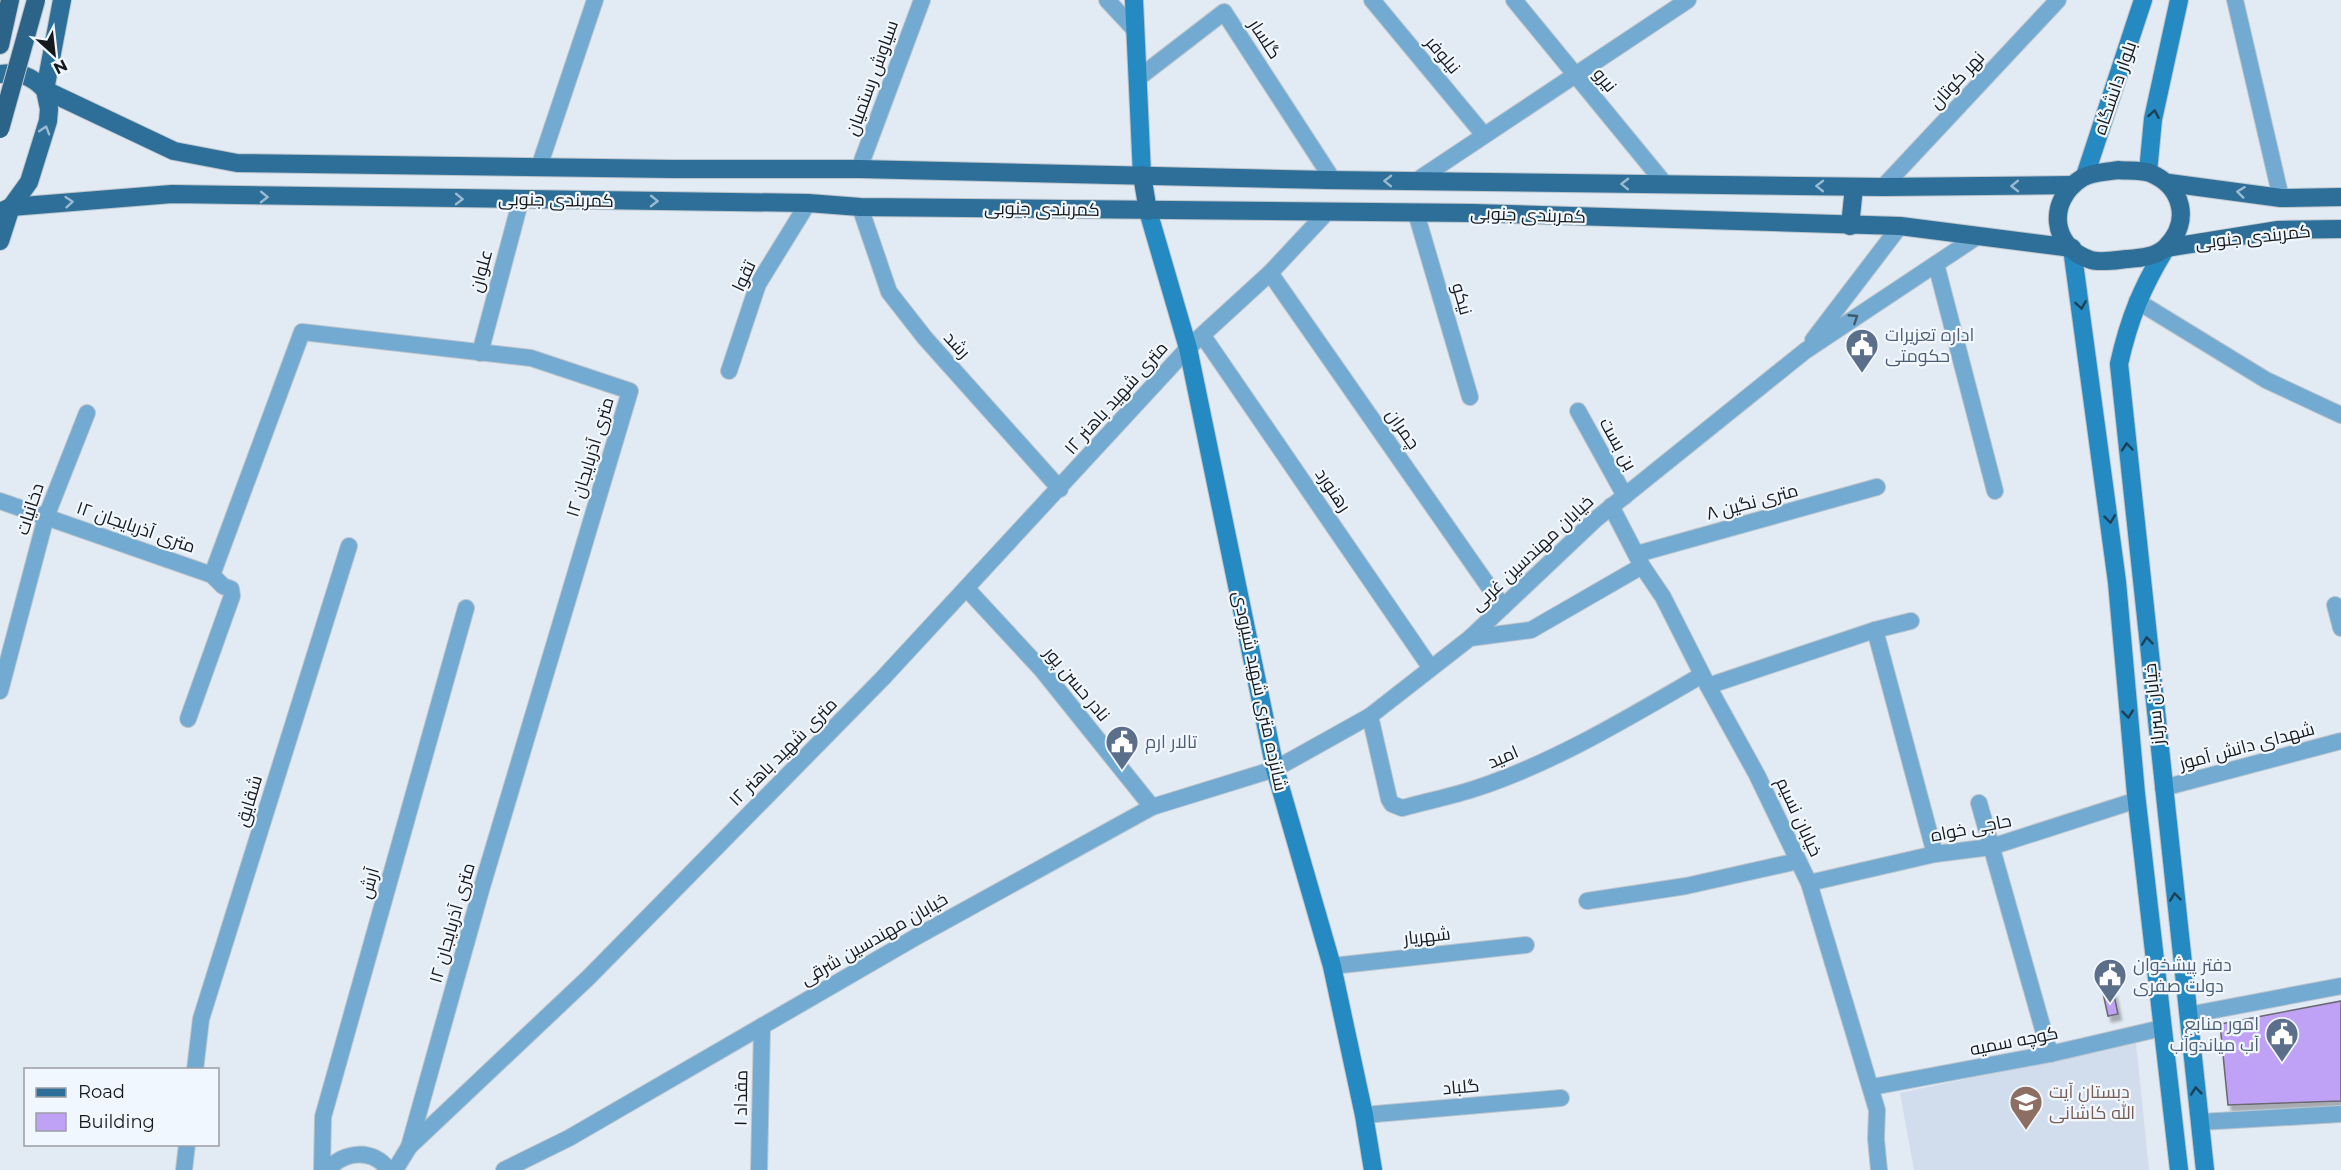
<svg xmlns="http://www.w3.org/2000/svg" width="2341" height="1170" viewBox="0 0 2341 1170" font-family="Montserrat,Cairo,sans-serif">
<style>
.built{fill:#d1dded}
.building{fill:#bfa2f6;stroke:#6a6771;stroke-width:1.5;filter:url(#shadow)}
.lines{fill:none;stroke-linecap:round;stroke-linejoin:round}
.minor-casing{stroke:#bdc5cc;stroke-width:18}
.secondary-casing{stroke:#bdc5cc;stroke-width:20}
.primary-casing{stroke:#bdc5cc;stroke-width:20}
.trunk-casing{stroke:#bdc5cc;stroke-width:20}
.minor{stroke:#72aad1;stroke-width:16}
.secondary{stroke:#2589c2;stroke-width:18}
.primary{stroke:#2d6f98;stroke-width:18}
.trunk{stroke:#2b6488;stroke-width:18}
.trunk-bridge-casing{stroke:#bdc5cc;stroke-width:20;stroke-linecap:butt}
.trunk-bridge{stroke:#2b6488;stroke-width:18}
.oneway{stroke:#1c4157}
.oneway2{stroke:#99bad0}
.oneway3{stroke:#405b6e}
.labels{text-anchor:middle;stroke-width:4.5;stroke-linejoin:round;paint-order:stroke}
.street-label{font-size:18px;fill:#171a1d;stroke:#f1f7fe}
.service-label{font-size:18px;fill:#4e5e75;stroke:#f1f7fe;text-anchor:start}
.education-label{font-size:18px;fill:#785e54;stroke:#f1f7fe;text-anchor:start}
</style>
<defs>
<filter id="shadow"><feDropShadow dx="3.5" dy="6" stdDeviation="1.5" flood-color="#0004"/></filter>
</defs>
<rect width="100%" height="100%" fill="#e2eaf3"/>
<polygon class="built" points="2136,1043 2149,1170 1914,1170 1900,1093"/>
<g class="building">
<polygon points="2113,991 2118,1014 2108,1016 2103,993"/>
<polygon points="2341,1001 2341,1101 2228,1105 2220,1024"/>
</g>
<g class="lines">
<g class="minor-casing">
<g id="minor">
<polyline points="1107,0 1135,30"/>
<polyline points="1372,0 1484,135"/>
<polyline points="1514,0 1665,184"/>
<polyline points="2235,0 2281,198"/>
<polyline points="1137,79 1224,12 1333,180"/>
<polyline points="539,167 595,0"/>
<polyline points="859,169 922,0"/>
<polyline points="1416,181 1688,0"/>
<polyline points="1883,187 2058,0"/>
<polyline points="860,207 889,292 925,338 1060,489"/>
<polyline points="1416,213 1470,397"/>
<polyline points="1936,264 1995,491"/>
<polyline points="1270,273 1503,607"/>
<polyline points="2137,301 2266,380 2341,415"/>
<polyline points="1203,336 1430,667"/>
<polyline points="1813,340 1900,226"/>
<polyline points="480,353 521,199"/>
<polyline points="729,371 758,284 808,203"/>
<polyline points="1578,411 1625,496"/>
<polyline points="0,501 212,575 302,332 531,358 630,391 481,890 409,1147"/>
<polyline points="1611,506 1642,566 1663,597 1708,686 1757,775 1809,883 1877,1110 1876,1139 1879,1170"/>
<polyline points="1637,554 1877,487"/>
<polyline points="967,589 1042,670 1152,807"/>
<polyline points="2335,605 2341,628"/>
<polyline points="1875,630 1935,854"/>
<polyline points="1470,638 1531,630 1642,566"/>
<polyline points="1708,686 1875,630 1911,621"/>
<polyline points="0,691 46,517 87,413"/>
<path d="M1370,716L1389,799L1392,804L1402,808C1427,801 1453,796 1477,788C1556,762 1631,716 1702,675"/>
<polyline points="188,719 232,596 231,589 223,586 212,575"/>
<polyline points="2163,788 2341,741"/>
<polyline points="1979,803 2050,1054"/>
<polyline points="1809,883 1935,854 1991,847 2137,800"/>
<polyline points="1587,901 1686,886 1798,861"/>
<polyline points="1332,966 1526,945"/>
<polyline points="2188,1015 2341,986"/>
<polyline points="195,1070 201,1019 349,546"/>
<polyline points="1872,1087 2050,1054 2162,1028"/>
<polyline points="1364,1115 1561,1098"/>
<polyline points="2200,1122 2341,1114"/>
<polyline points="184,1170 187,1144"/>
<polyline points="322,1170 323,1117 466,608"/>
<path d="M327,1170C345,1151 372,1148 389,1170"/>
<polyline points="395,1170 409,1147 589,977 882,679 1188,348 1270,273 1328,211"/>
<polyline points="504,1170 569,1138 916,937 1152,807 1275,769 1370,716 1470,638 1596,519 1805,351 1978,236"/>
<polyline points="759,1170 762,1026"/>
</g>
</g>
<g class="secondary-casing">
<g id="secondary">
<polyline points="1134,0 1142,175"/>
<polyline points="2148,172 2153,119 2179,0"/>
<polyline points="2085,176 2143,0"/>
<polyline points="1148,211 1188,348 1275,769 1332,966 1364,1115 1373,1170"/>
<polyline points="2072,248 2117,582 2136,794 2179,1170"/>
<path d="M2166,248C2142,287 2129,319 2119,364L2205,1170"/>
</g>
</g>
<g class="primary-casing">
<g id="primary">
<path d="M0,74C19,71 32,76 45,90L174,151L237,163L673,169H859L1328,180L1883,187L2073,185"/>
<path d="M2118,170C2128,171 2141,170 2150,173C2182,186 2192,221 2166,247C2156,257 2140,258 2127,259C2117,260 2101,263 2091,260C2050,247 2047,200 2082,178C2092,172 2107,172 2118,170Z"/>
<polyline points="1142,175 1148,211"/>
<polyline points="2169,183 2281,198 2341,197"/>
<polyline points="0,212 11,207 172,194 808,203 860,207 1473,213 1900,226 2072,248"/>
<polyline points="1850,226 1854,187"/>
<polyline points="0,241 11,207 29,182 48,121 49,109 45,90 62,0"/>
<polyline points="2166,248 2278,230 2341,229"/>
</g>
</g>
<g class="trunk-casing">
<polyline id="trunk" points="0,45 10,0"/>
</g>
<use href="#minor" class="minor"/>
<use href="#secondary" class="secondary"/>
<use href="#primary" class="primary"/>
<use href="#trunk" class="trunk"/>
<g class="trunk-bridge-casing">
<polyline id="trunk-bridge" points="0,129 36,0"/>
</g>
<use href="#trunk-bridge" class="trunk-bridge"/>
</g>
<defs><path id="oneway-chevron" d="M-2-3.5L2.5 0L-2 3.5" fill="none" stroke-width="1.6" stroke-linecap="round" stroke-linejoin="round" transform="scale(1.5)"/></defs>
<g class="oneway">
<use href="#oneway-chevron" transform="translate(2154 114) rotate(-80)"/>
<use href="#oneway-chevron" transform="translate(2081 305) rotate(81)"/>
<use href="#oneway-chevron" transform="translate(2127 447) rotate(-95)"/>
<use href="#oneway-chevron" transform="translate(2110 519) rotate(83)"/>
<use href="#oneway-chevron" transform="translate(2147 641) rotate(-96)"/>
<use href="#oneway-chevron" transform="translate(2128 714) rotate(84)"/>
<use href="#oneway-chevron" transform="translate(2175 897) rotate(-96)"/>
<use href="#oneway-chevron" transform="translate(2196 1091) rotate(-96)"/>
</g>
<g class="oneway2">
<use href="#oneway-chevron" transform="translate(45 130) rotate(-73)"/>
<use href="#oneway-chevron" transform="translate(1388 181) rotate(-179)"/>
<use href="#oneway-chevron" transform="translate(1625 184) rotate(-179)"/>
<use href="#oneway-chevron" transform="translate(1820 186) rotate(-179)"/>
<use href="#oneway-chevron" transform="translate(2015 186) rotate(179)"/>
<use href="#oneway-chevron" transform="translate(2241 192) rotate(-173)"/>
<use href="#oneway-chevron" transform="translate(264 197) rotate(1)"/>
<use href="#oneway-chevron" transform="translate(459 199) rotate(1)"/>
<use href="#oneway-chevron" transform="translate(654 201) rotate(1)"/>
<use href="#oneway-chevron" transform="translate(69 202) rotate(-5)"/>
</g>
<use class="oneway3" href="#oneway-chevron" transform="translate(1854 318) rotate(-33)"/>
<defs>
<g id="civic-pin" transform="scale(1.725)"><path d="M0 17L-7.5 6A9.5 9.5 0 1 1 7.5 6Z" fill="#5c6f8a" stroke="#f1f7fe"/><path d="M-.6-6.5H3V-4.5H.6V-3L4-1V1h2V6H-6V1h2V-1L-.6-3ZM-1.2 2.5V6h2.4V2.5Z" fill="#fff"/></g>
<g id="school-pin" transform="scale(1.725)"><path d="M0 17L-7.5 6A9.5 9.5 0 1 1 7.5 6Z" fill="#8d6e63" stroke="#f1f7fe"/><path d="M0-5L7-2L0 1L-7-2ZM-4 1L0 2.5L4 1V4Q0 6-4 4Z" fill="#fff"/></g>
</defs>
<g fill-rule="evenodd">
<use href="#civic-pin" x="1862" y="345"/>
<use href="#civic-pin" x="1122" y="742"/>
<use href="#civic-pin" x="2110" y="975"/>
<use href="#civic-pin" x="2282" y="1034"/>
<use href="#school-pin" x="2026" y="1102"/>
</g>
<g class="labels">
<g class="street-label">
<text transform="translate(1265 39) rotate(57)" y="6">گلسار</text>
<text transform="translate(1443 55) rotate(50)" y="6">نیلوفر</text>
<text transform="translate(872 78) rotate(-70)" y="6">سیاوش رستمیان</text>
<text transform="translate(1605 80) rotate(51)" y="6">نیرو</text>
<text transform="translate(1957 80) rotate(-47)" y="6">نهر کوتان</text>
<text transform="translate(2115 88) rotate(-71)" y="6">بلوار دانشگاه</text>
<text transform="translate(556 200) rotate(1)" y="6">کمربندی جنوبی</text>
<text transform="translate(1042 209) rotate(1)" y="6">کمربندی جنوبی</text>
<text transform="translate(1528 215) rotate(2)" y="6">کمربندی جنوبی</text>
<text transform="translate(2253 237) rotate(-6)" y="6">کمربندی جنوبی</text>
<text transform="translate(481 271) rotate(-75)" y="6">علوان</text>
<text transform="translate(744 276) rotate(-65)" y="6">تقوا</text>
<text transform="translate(1462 299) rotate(74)" y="6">نیکو</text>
<text transform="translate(957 345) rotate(48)" y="6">رشد</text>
<text transform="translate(1116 398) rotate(-48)" y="6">۱۲ متری شهید باهنر</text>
<text transform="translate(1403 429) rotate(55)" y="6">چمران</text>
<text transform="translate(1618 444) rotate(61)" y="6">بن بست</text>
<text transform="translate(590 457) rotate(-73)" y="6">۱۲ متری آذربایجان</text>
<text transform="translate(1333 490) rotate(56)" y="6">رهنورد</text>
<text transform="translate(1752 502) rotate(-15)" y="6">۸ متری نگین</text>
<text transform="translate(30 509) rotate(-72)" y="6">دخانیات</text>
<text transform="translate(136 527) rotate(19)" y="6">۱۲ متری آذربایجان</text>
<text transform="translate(1532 553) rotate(-43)" y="6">خیابان مهندسین غربی</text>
<text transform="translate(1077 684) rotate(50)" y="6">نادر حسن پور</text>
<text transform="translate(1260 691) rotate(78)" y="6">شانزده متری شهید شیرودی</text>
<text transform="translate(2154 704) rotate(-96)" y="6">خیابان سرباز</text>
<text transform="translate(2247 746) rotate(-15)" y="6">شهدای دانش آموز</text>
<text transform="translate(783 752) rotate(-45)" y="6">۱۲ متری شهید باهنر</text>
<text transform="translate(1503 757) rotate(-23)" y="6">امید</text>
<text transform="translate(249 801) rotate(-73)" y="6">شقایق</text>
<text transform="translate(1799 817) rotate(65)" y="6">خیابان نسیم</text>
<text transform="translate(1971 828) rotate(-11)" y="6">حاجی خواه</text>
<text transform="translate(369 883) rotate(-74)" y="6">آرش</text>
<text transform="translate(452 923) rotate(-74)" y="6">۱۲ متری آذربایجان</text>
<text transform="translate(1427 936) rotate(-6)" y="6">شهریار</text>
<text transform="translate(874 939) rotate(-30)" y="6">خیابان مهندسین شرقی</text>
<text transform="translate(2014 1041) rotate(-11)" y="6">کوچه سمیه</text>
<text transform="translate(1461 1087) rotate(-5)" y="6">گلباد</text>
<text transform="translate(741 1098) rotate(-89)" y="6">مقداد ۱</text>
</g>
<g class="service-label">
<text x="1885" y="341">اداره تعزیرات<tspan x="1885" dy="21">حکومتی</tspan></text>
<text x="1145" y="748">تالار ارم</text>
<text x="2133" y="971">دفتر پیشخوان<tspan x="2133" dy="21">دولت صفری</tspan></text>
<text x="2259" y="1030" text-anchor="end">امور منابع<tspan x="2259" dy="21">آب میاندوآب</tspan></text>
</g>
<g class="education-label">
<text x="2049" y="1098">دبستان آیت<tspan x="2049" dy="21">الله کاشانی</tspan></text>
</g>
</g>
<rect x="24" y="1068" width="195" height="78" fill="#f1f7fe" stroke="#9a9fa4" stroke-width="1.5"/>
<rect x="36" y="1088" width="30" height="9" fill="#2d6f98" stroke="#9a9fa4" stroke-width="1.5"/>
<text x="78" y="1098" font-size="18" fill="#171a1d">Road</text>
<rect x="36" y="1113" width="30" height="18" fill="#bfa2f6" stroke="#9a9fa4" stroke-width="1.5"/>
<text x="78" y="1128" font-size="18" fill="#171a1d">Building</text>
<g transform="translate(54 54) rotate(153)" stroke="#f1f7fe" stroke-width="4.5" paint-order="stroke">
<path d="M0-4.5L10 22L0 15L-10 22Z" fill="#171a1d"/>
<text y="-9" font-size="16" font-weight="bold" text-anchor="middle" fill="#171a1d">N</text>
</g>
</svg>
